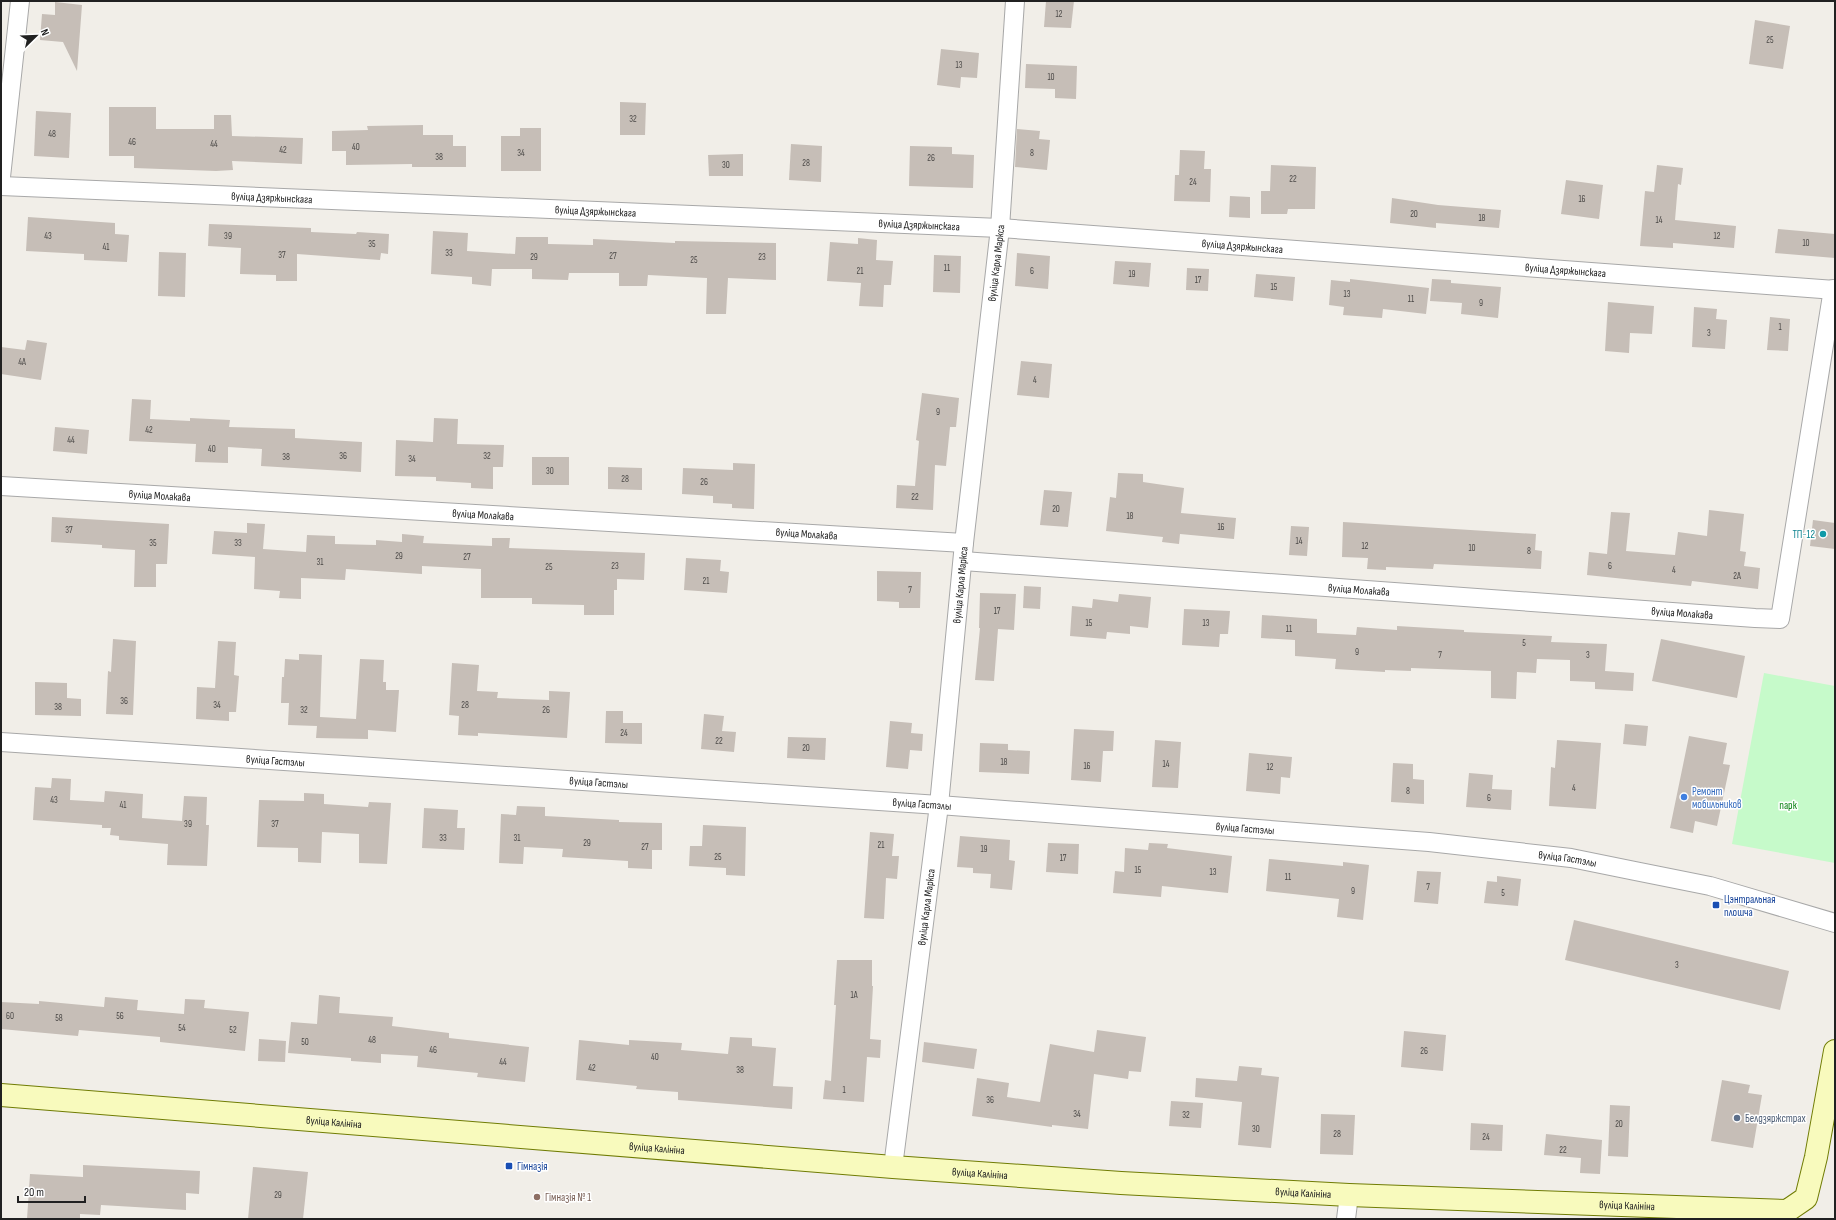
<svg xmlns="http://www.w3.org/2000/svg" width="1836" height="1220" viewBox="0 0 1836 1220" font-family="'Sofia Sans Condensed',sans-serif">
<style>
.park{fill:#c6faca}
.building{fill:#c6beb7}
.lines{fill:none;stroke-linecap:round;stroke-linejoin:round}
.street-casing{stroke:#a8a8a8;stroke-width:20}
.secondary-casing{stroke:#707c04;stroke-width:24}
.street{stroke:#fff;stroke-width:18}
.secondary{stroke:#f8fabd;stroke-width:22}
.culture-dot{fill:#0f9aa8;stroke:#fff;stroke-width:1.5}
.shop-dot{fill:#3f7fe0;stroke:#fff;stroke-width:1.5}
.transit-dot{fill:#1a4fb4;stroke:#fff;stroke-width:1.5}
.service-dot{fill:#5c6f8a;stroke:#fff;stroke-width:1.5}
.education-dot{fill:#8d6e63;stroke:#fff;stroke-width:1.5}
.labels{text-anchor:middle;stroke-width:3;stroke-linejoin:round;paint-order:stroke}
.number-label{font-size:9px;fill:#4a4846}
.street-label{font-size:11px;fill:#212121;stroke:#fff}
.culture-label{font-size:11px;fill:#0d838f;stroke:#fff;text-anchor:end}
.shop-label{font-size:11px;fill:#366cbe;stroke:#fff;text-anchor:start}
.park-label{font-size:11px;fill:#0b8314;stroke:#fff}
.transit-label{font-size:11px;fill:#164399;stroke:#fff;text-anchor:start}
.service-label{font-size:11px;fill:#4e5e75;stroke:#fff;text-anchor:start}
.education-label{font-size:11px;fill:#785e54;stroke:#fff;text-anchor:start}
</style>
<rect width="100%" height="100%" fill="#f1eee8"/>
<polygon class="park" points="1764,673 1835,686 1835,863 1732,844"/>
<g class="building">
<polygon points="1046,1 1074,1 1071,28 1044,27"/>
<polygon points="55,2 82,5 77,71 63,42 40,40 42,14 55,15"/>
<polygon points="1755,20 1790,26 1783,69 1749,64"/>
<polygon points="941,49 979,53 977,78 961,77 960,88 937,85"/>
<polygon points="1026,64 1077,66 1076,99 1055,98 1055,89 1025,88"/>
<polygon points="620,102 646,103 645,135 620,135"/>
<polygon points="109,107 156,107 156,129 214,129 214,115 231,115 232,136 303,138 302,164 232,161 233,170 216,171 134,168 134,156 109,156"/>
<polygon points="36,111 71,113 69,158 34,156"/>
<polygon points="423,125 423,135 453,135 453,146 466,146 466,167 412,167 412,164 346,165 346,151 332,151 332,131 368,130 367,126"/>
<polygon points="520,128 541,128 541,171 501,171 501,136 520,136"/>
<polygon points="1017,129 1040,131 1039,139 1050,140 1047,170 1015,167"/>
<polygon points="791,144 822,146 821,182 789,180"/>
<polygon points="910,146 952,147 952,154 974,155 973,188 909,186"/>
<polygon points="1180,150 1205,151 1204,169 1211,169 1210,202 1174,201 1175,175 1179,175"/>
<polygon points="743,154 743,176 709,176 708,155"/>
<polygon points="1271,165 1316,167 1315,209 1288,209 1287,214 1261,214 1261,191 1270,191"/>
<polygon points="1657,165 1683,168 1681,185 1678,184 1675,220 1736,226 1734,248 1673,243 1673,248 1640,246 1645,191 1654,192"/>
<polygon points="1566,180 1603,185 1599,219 1561,214"/>
<polygon points="1230,196 1250,197 1250,218 1229,217"/>
<polygon points="1392,198 1438,205 1501,210 1499,228 1436,223 1436,228 1390,223"/>
<polygon points="28,217 115,223 115,234 129,235 127,262 84,260 84,254 26,251"/>
<polygon points="209,224 311,228 311,232 356,234 357,232 389,234 388,254 381,253 380,260 297,254 297,281 276,281 276,275 240,274 241,248 208,246"/>
<polygon points="1778,229 1835,234 1835,258 1775,253"/>
<polygon points="433,231 468,233 467,251 515,254 516,237 548,237 548,244 593,245 593,239 675,243 675,241 776,243 776,280 728,278 726,314 706,314 707,278 648,275 647,286 619,286 619,273 569,273 568,280 532,279 532,269 492,269 491,286 472,284 472,277 431,274"/>
<polygon points="858,238 877,240 876,260 893,261 891,285 884,285 883,307 859,306 861,283 827,281 830,242 858,244"/>
<polygon points="159,252 186,253 185,297 158,296"/>
<polygon points="1017,253 1050,256 1048,289 1015,286"/>
<polygon points="934,255 961,256 960,293 933,292"/>
<polygon points="1115,261 1151,263 1149,287 1113,284"/>
<polygon points="1187,268 1209,269 1208,291 1186,290"/>
<polygon points="1256,274 1295,277 1293,301 1254,297"/>
<polygon points="1350,279 1429,288 1426,314 1383,309 1382,318 1343,315 1344,307 1329,305 1331,280 1350,282"/>
<polygon points="1432,279 1451,280 1451,283 1501,287 1498,318 1461,314 1462,303 1430,301"/>
<polygon points="1608,302 1654,306 1652,334 1630,333 1629,353 1605,351"/>
<polygon points="1694,307 1717,309 1716,319 1727,320 1725,349 1692,347"/>
<polygon points="1770,317 1790,319 1788,351 1767,350"/>
<polygon points="27,340 47,343 41,380 1,374 1,347 25,350"/>
<polygon points="1021,361 1052,364 1049,398 1017,395"/>
<polygon points="922,393 959,398 956,427 950,427 946,466 935,465 933,510 896,508 897,485 915,486 919,441 916,440"/>
<polygon points="132,399 151,400 150,419 190,421 190,418 230,420 229,427 295,429 295,438 362,442 361,472 261,466 262,449 228,447 228,463 195,462 196,444 129,441"/>
<polygon points="434,418 458,419 457,444 504,445 503,467 493,467 493,489 471,488 471,483 436,481 436,477 395,476 396,440 433,442"/>
<polygon points="55,427 89,430 87,454 53,451"/>
<rect x="532" y="457" width="37" height="28"/>
<polygon points="733,463 755,464 754,509 732,508 732,504 713,503 713,496 682,494 683,468 733,470"/>
<polygon points="608,467 642,468 642,490 608,489"/>
<polygon points="1118,473 1143,474 1143,482 1184,488 1181,513 1236,518 1234,539 1180,534 1179,544 1162,542 1163,537 1106,531 1110,497 1116,498"/>
<polygon points="1044,490 1072,492 1068,527 1040,525"/>
<polygon points="1709,510 1744,514 1740,551 1746,552 1744,566 1760,568 1758,589 1692,581 1691,586 1587,575 1589,552 1607,554 1611,512 1630,513 1626,551 1675,555 1678,532 1707,536"/>
<polygon points="52,517 169,524 167,564 156,564 156,587 134,587 135,550 102,548 102,545 51,542"/>
<polygon points="1813,520 1835,523 1835,549 1810,546"/>
<polygon points="1343,522 1536,534 1535,550 1542,551 1541,569 1434,564 1433,569 1386,567 1386,570 1367,569 1368,558 1342,557"/>
<polygon points="247,523 265,524 263,549 306,552 307,535 335,536 335,544 376,545 376,540 402,542 402,534 424,536 423,543 492,546 492,538 510,538 509,548 645,553 644,580 617,579 617,590 614,590 614,615 584,615 584,605 532,604 532,598 481,598 481,569 422,566 422,574 346,569 345,580 301,578 301,599 279,598 280,591 254,589 255,557 212,554 214,531 247,533"/>
<polygon points="1291,526 1309,527 1307,556 1289,555"/>
<polygon points="686,558 721,560 720,571 729,572 727,593 684,590"/>
<polygon points="877,571 921,572 920,608 899,608 899,602 877,601"/>
<polygon points="1024,586 1041,587 1040,609 1023,608"/>
<polygon points="980,593 1016,594 1014,630 998,629 994,681 975,680 980,628 979,628"/>
<polygon points="1119,594 1151,597 1148,628 1130,626 1130,634 1107,632 1106,639 1070,636 1072,606 1092,608 1093,599 1118,602"/>
<polygon points="1184,609 1230,611 1228,634 1220,634 1219,647 1182,645"/>
<polygon points="1262,615 1317,619 1317,633 1356,635 1357,627 1397,630 1397,626 1464,630 1464,632 1552,636 1551,642 1607,644 1605,671 1634,673 1633,691 1595,689 1595,682 1570,681 1570,660 1537,659 1536,673 1517,672 1516,699 1491,698 1491,671 1411,668 1411,671 1385,670 1385,672 1335,669 1336,659 1295,656 1295,640 1261,638"/>
<polygon points="113,639 136,641 133,715 106,714 108,671 111,672"/>
<polygon points="1661,639 1745,656 1737,698 1652,681"/>
<polygon points="218,641 236,642 234,675 239,676 236,712 229,712 229,721 196,719 197,687 215,688"/>
<polygon points="299,654 322,655 320,717 356,719 360,659 384,660 383,682 386,682 386,690 399,690 396,732 368,730 368,739 316,738 317,726 288,725 289,703 281,703 282,677 284,677 285,659 299,660"/>
<polygon points="452,663 479,665 477,691 498,692 497,698 549,700 549,691 570,692 567,738 478,733 478,736 458,735 459,716 449,715"/>
<polygon points="35,682 67,683 67,698 81,699 81,716 35,715"/>
<polygon points="606,711 623,711 623,723 642,723 642,744 605,743"/>
<polygon points="704,714 724,716 722,731 736,732 734,752 701,749"/>
<polygon points="890,721 912,723 911,733 923,734 922,751 910,750 908,769 886,767"/>
<polygon points="1625,724 1648,726 1646,746 1623,744"/>
<polygon points="1074,729 1114,731 1113,751 1103,751 1101,782 1071,780"/>
<polygon points="1689,736 1727,743 1723,764 1730,765 1717,826 1695,821 1693,833 1670,828"/>
<polygon points="788,737 826,738 825,760 787,758"/>
<polygon points="1155,740 1181,742 1178,788 1152,787"/>
<polygon points="1557,740 1601,743 1596,809 1549,806 1551,767 1555,768"/>
<polygon points="980,743 1008,744 1008,750 1030,751 1029,774 979,772"/>
<polygon points="1249,753 1292,757 1290,778 1281,777 1280,794 1246,791"/>
<polygon points="1393,763 1413,764 1413,779 1424,780 1424,804 1391,802"/>
<polygon points="1469,773 1493,775 1492,789 1512,790 1511,810 1466,807"/>
<polygon points="52,778 71,779 70,800 104,802 105,791 143,794 142,818 182,821 184,796 207,797 206,825 209,825 207,866 167,865 168,844 119,840 119,836 110,835 111,828 102,828 102,825 33,820 35,787 51,788"/>
<polygon points="304,793 324,794 324,804 368,807 369,802 391,803 387,864 359,863 359,834 322,832 321,863 298,862 298,848 257,847 259,800 304,801"/>
<polygon points="517,806 545,807 545,816 619,820 619,822 662,823 662,850 652,850 652,869 628,868 628,861 562,857 563,849 524,847 523,864 499,863 501,814 516,815"/>
<polygon points="424,808 458,810 457,828 465,828 464,850 422,848"/>
<polygon points="703,825 746,827 745,876 726,875 726,868 689,866 690,846 702,846"/>
<polygon points="870,832 894,834 892,856 899,856 897,879 886,878 884,919 864,918"/>
<polygon points="960,836 1010,840 1009,860 1015,861 1012,890 990,888 991,874 973,873 973,868 957,867"/>
<polygon points="1048,843 1079,844 1078,874 1046,872"/>
<polygon points="1149,843 1168,844 1167,848 1232,856 1228,893 1162,886 1161,897 1113,893 1115,871 1124,872 1125,848 1148,850"/>
<polygon points="1269,859 1343,866 1343,862 1369,865 1363,920 1337,917 1339,899 1266,891"/>
<polygon points="1417,871 1441,872 1438,904 1414,902"/>
<polygon points="1497,876 1521,879 1518,906 1484,903 1487,881 1497,882"/>
<polygon points="1574,920 1789,971 1780,1010 1565,960"/>
<polygon points="837,960 872,960 872,986 873,986 870,1039 881,1040 880,1058 867,1057 864,1102 823,1099 825,1080 831,1081 836,1005 834,1005"/>
<polygon points="319,995 340,997 339,1013 393,1017 392,1026 449,1033 449,1038 529,1047 525,1082 477,1077 478,1073 417,1067 418,1056 381,1054 381,1063 351,1061 351,1058 288,1053 291,1022 317,1024"/>
<polygon points="105,997 138,1000 137,1010 184,1014 185,999 205,1000 204,1008 249,1012 245,1051 160,1042 160,1037 79,1030 78,1036 1,1029 1,1002 39,1004 39,1001 104,1007"/>
<polygon points="1097,1030 1146,1037 1141,1072 1129,1071 1128,1079 1094,1074 1088,1129 1052,1125 1052,1127 972,1116 977,1078 1009,1083 1007,1097 1040,1102 1050,1044 1094,1052"/>
<polygon points="1404,1031 1446,1035 1443,1071 1401,1067"/>
<polygon points="730,1037 752,1038 752,1046 776,1048 773,1086 793,1087 792,1109 678,1100 678,1092 636,1089 637,1086 576,1080 579,1040 629,1045 629,1040 682,1043 681,1050 728,1054"/>
<polygon points="259,1039 286,1041 285,1062 258,1061"/>
<polygon points="924,1042 977,1049 974,1069 922,1062"/>
<polygon points="1239,1066 1262,1068 1261,1075 1279,1077 1271,1148 1238,1145 1242,1102 1195,1097 1196,1078 1237,1081"/>
<polygon points="1722,1080 1750,1085 1748,1093 1762,1095 1753,1148 1711,1141"/>
<polygon points="1171,1101 1203,1103 1201,1128 1169,1126"/>
<polygon points="1610,1105 1630,1106 1628,1157 1608,1156"/>
<polygon points="1321,1114 1355,1115 1353,1155 1320,1154"/>
<polygon points="1471,1123 1503,1125 1502,1151 1470,1150"/>
<polygon points="1546,1134 1602,1140 1600,1174 1580,1173 1581,1158 1544,1155"/>
<polygon points="83,1165 200,1171 199,1194 186,1193 186,1210 101,1205 100,1215 80,1214 80,1219 27,1219 30,1174 83,1177"/>
<polygon points="253,1167 308,1172 303,1219 248,1219"/>
</g>
<g class="lines">
<g class="street-casing">
<g id="street">
<polyline points="1,177 20,1"/>
<path id="s1" d="M1,186L1000,228L1835,290"/>
<path id="s2" d="M1,486L964,543"/>
<path id="s3" d="M963,561L1755,618L1780,619L1833,289"/>
<path id="s4" d="M1,742L939,805L1429,842L1571,858L1635,871L1710,886L1835,923"/>
<path id="s5" d="M893,1167L939,805L964,543L1000,228L1015,1"/>
<polyline points="1346,1219 1349,1195"/>
</g>
</g>
<g class="secondary-casing">
<g id="secondary">
<path id="s6" d="M1,1095L893,1167L1121,1183L1349,1195L1787,1211L1806,1198L1816,1157L1835,1051"/>
</g>
</g>
<use href="#street" class="street"/>
<use href="#secondary" class="secondary"/>
</g>
<circle class="culture-dot" cx="1823" cy="534" r="4"/>
<circle class="shop-dot" cx="1684" cy="797" r="4"/>
<g class="transit-dot">
<rect x="1712" y="901" width="8" height="8" rx="2"/>
<rect x="505" y="1162" width="8" height="8" rx="2"/>
</g>
<circle class="service-dot" cx="1737" cy="1118" r="4"/>
<circle class="education-dot" cx="537" cy="1197" r="4"/>
<g class="labels">
<g class="number-label">
<text x="1059" y="17">12</text>
<text x="1770" y="43">25</text>
<text x="959" y="68">13</text>
<text x="1051" y="80">10</text>
<text x="633" y="122">32</text>
<text x="52" y="137">48</text>
<text x="132" y="145">46</text>
<text x="214" y="147">44</text>
<text x="356" y="150">40</text>
<text x="283" y="153">42</text>
<text x="521" y="156">34</text>
<text x="1032" y="156">8</text>
<text x="439" y="160">38</text>
<text x="931" y="161">26</text>
<text x="806" y="166">28</text>
<text x="726" y="168">30</text>
<text x="1293" y="182">22</text>
<text x="1193" y="185">24</text>
<text x="1582" y="202">16</text>
<text x="1414" y="217">20</text>
<text x="1482" y="221">18</text>
<text x="1659" y="223">14</text>
<text x="48" y="239">43</text>
<text x="228" y="239">39</text>
<text x="1717" y="239">12</text>
<text x="1806" y="246">10</text>
<text x="372" y="247">35</text>
<text x="106" y="250">41</text>
<text x="449" y="256">33</text>
<text x="282" y="258">37</text>
<text x="613" y="259">27</text>
<text x="534" y="260">29</text>
<text x="762" y="260">23</text>
<text x="694" y="263">25</text>
<text x="947" y="271">11</text>
<text x="860" y="274">21</text>
<text x="1032" y="274">6</text>
<text x="1132" y="277">19</text>
<text x="1198" y="283">17</text>
<text x="1274" y="290">15</text>
<text x="1347" y="297">13</text>
<text x="1411" y="302">11</text>
<text x="1481" y="306">9</text>
<text x="1780" y="330">1</text>
<text x="1709" y="336">3</text>
<text x="22" y="365">4А</text>
<text x="1035" y="383">4</text>
<text x="938" y="415">9</text>
<text x="149" y="433">42</text>
<text x="71" y="443">44</text>
<text x="212" y="452">40</text>
<text x="343" y="459">36</text>
<text x="487" y="459">32</text>
<text x="286" y="460">38</text>
<text x="412" y="462">34</text>
<text x="550" y="474">30</text>
<text x="625" y="482">28</text>
<text x="704" y="485">26</text>
<text x="915" y="500">22</text>
<text x="1056" y="512">20</text>
<text x="1130" y="519">18</text>
<text x="1221" y="530">16</text>
<text x="69" y="533">37</text>
<text x="1299" y="544">14</text>
<text x="153" y="546">35</text>
<text x="238" y="546">33</text>
<text x="1365" y="549">12</text>
<text x="1472" y="551">10</text>
<text x="1529" y="554">8</text>
<text x="399" y="559">29</text>
<text x="467" y="560">27</text>
<text x="320" y="565">31</text>
<text x="615" y="569">23</text>
<text x="1610" y="569">6</text>
<text x="549" y="570">25</text>
<text x="1674" y="573">4</text>
<text x="1737" y="579">2А</text>
<text x="706" y="584">21</text>
<text x="910" y="593">7</text>
<text x="997" y="614">17</text>
<text x="1089" y="626">15</text>
<text x="1206" y="626">13</text>
<text x="1289" y="632">11</text>
<text x="1524" y="646">5</text>
<text x="1357" y="655">9</text>
<text x="1440" y="658">7</text>
<text x="1588" y="658">3</text>
<text x="124" y="704">36</text>
<text x="217" y="708">34</text>
<text x="465" y="708">28</text>
<text x="58" y="710">38</text>
<text x="304" y="713">32</text>
<text x="546" y="713">26</text>
<text x="624" y="736">24</text>
<text x="719" y="744">22</text>
<text x="806" y="751">20</text>
<text x="1004" y="765">18</text>
<text x="1166" y="767">14</text>
<text x="1087" y="769">16</text>
<text x="1270" y="770">12</text>
<text x="1574" y="791">4</text>
<text x="1408" y="794">8</text>
<text x="1489" y="801">6</text>
<text x="54" y="803">43</text>
<text x="123" y="808">41</text>
<text x="188" y="827">39</text>
<text x="275" y="827">37</text>
<text x="443" y="841">33</text>
<text x="517" y="841">31</text>
<text x="587" y="846">29</text>
<text x="881" y="848">21</text>
<text x="645" y="850">27</text>
<text x="984" y="852">19</text>
<text x="718" y="860">25</text>
<text x="1063" y="861">17</text>
<text x="1138" y="873">15</text>
<text x="1213" y="875">13</text>
<text x="1288" y="880">11</text>
<text x="1428" y="890">7</text>
<text x="1353" y="894">9</text>
<text x="1503" y="896">5</text>
<text x="1677" y="968">3</text>
<text x="854" y="998">1А</text>
<text x="10" y="1019">60</text>
<text x="120" y="1019">56</text>
<text x="59" y="1021">58</text>
<text x="182" y="1031">54</text>
<text x="233" y="1033">52</text>
<text x="372" y="1043">48</text>
<text x="305" y="1045">50</text>
<text x="433" y="1053">46</text>
<text x="1424" y="1054">26</text>
<text x="655" y="1060">40</text>
<text x="503" y="1065">44</text>
<text x="592" y="1071">42</text>
<text x="740" y="1073">38</text>
<text x="844" y="1093">1</text>
<text x="990" y="1103">36</text>
<text x="1077" y="1117">34</text>
<text x="1186" y="1118">32</text>
<text x="1619" y="1127">20</text>
<text x="1256" y="1132">30</text>
<text x="1337" y="1137">28</text>
<text x="1486" y="1140">24</text>
<text x="1563" y="1153">22</text>
<text x="278" y="1198">29</text>
</g>
<g class="street-label">
<text dy="4" stroke="none"><textPath href="#s1" startOffset="271">вуліца Дзяржынскага</textPath></text>
<text dy="4" stroke="none"><textPath href="#s1" startOffset="595">вуліца Дзяржынскага</textPath></text>
<text dy="4" stroke="none"><textPath href="#s1" startOffset="919">вуліца Дзяржынскага</textPath></text>
<text dy="4" stroke="none"><textPath href="#s1" startOffset="1243">вуліца Дзяржынскага</textPath></text>
<text dy="4" stroke="none"><textPath href="#s5" startOffset="910">вуліца Карла Маркса</textPath></text>
<text dy="4" stroke="none"><textPath href="#s1" startOffset="1567">вуліца Дзяржынскага</textPath></text>
<text dy="4" stroke="none"><textPath href="#s2" startOffset="159">вуліца Молакава</textPath></text>
<text dy="4" stroke="none"><textPath href="#s2" startOffset="483">вуліца Молакава</textPath></text>
<text dy="4" stroke="none"><textPath href="#s2" startOffset="807">вуліца Молакава</textPath></text>
<text dy="4" stroke="none"><textPath href="#s5" startOffset="586">вуліца Карла Маркса</textPath></text>
<text dy="4" stroke="none"><textPath href="#s3" startOffset="397">вуліца Молакава</textPath></text>
<text dy="4" stroke="none"><textPath href="#s3" startOffset="721">вуліца Молакава</textPath></text>
<text dy="4" stroke="none"><textPath href="#s4" startOffset="275">вуліца Гастэлы</textPath></text>
<text dy="4" stroke="none"><textPath href="#s4" startOffset="599">вуліца Гастэлы</textPath></text>
<text dy="4" stroke="none"><textPath href="#s4" startOffset="923">вуліца Гастэлы</textPath></text>
<text dy="4" stroke="none"><textPath href="#s4" startOffset="1247">вуліца Гастэлы</textPath></text>
<text dy="4" stroke="none"><textPath href="#s4" startOffset="1571">вуліца Гастэлы</textPath></text>
<text dy="4" stroke="none"><textPath href="#s5" startOffset="262">вуліца Карла Маркса</textPath></text>
<text dy="4" stroke="none"><textPath href="#s6" startOffset="334">вуліца Калініна</textPath></text>
<text dy="4" stroke="none"><textPath href="#s6" startOffset="658">вуліца Калініна</textPath></text>
<text dy="4" stroke="none"><textPath href="#s6" startOffset="982">вуліца Калініна</textPath></text>
<text dy="4" stroke="none"><textPath href="#s6" startOffset="1306">вуліца Калініна</textPath></text>
<text dy="4" stroke="none"><textPath href="#s6" startOffset="1630">вуліца Калініна</textPath></text>
</g>
<g class="culture-label">
<text x="1815" y="538">ТП-12</text>
</g>
<g class="shop-label">
<text x="1692" y="795">Ремонт<tspan x="1692" dy="13">мобильников</tspan></text>
</g>
<g class="park-label">
<text x="1788" y="809">парк</text>
</g>
<g class="transit-label">
<text x="1724" y="903">Цэнтральная<tspan x="1724" dy="13">плошча</tspan></text>
<text x="517" y="1170">Гімназія</text>
</g>
<g class="service-label">
<text x="1745" y="1122">Белдзяржстрах</text>
</g>
<g class="education-label">
<text x="545" y="1201">Гімназія № 1</text>
</g>
</g>
<rect width="1836" height="1220" fill="none" stroke="#212121" stroke-width="4"/>
<g transform="translate(36 36) rotate(67)" stroke="#ffffff" stroke-width="3" paint-order="stroke">
<path d="M0-3L7 15L0 10L-7 15Z" fill="#212121"/>
<text y="-6" font-size="11" font-weight="bold" text-anchor="middle" fill="#212121">N</text>
</g>
<path d="M18 1196v6h67v-6" fill="none" stroke="#212121" stroke-width="2"/>
<text x="24" y="1196" font-size="12" fill="#212121" stroke="#ffffff" stroke-width="3" paint-order="stroke">20 m</text>
</svg>
